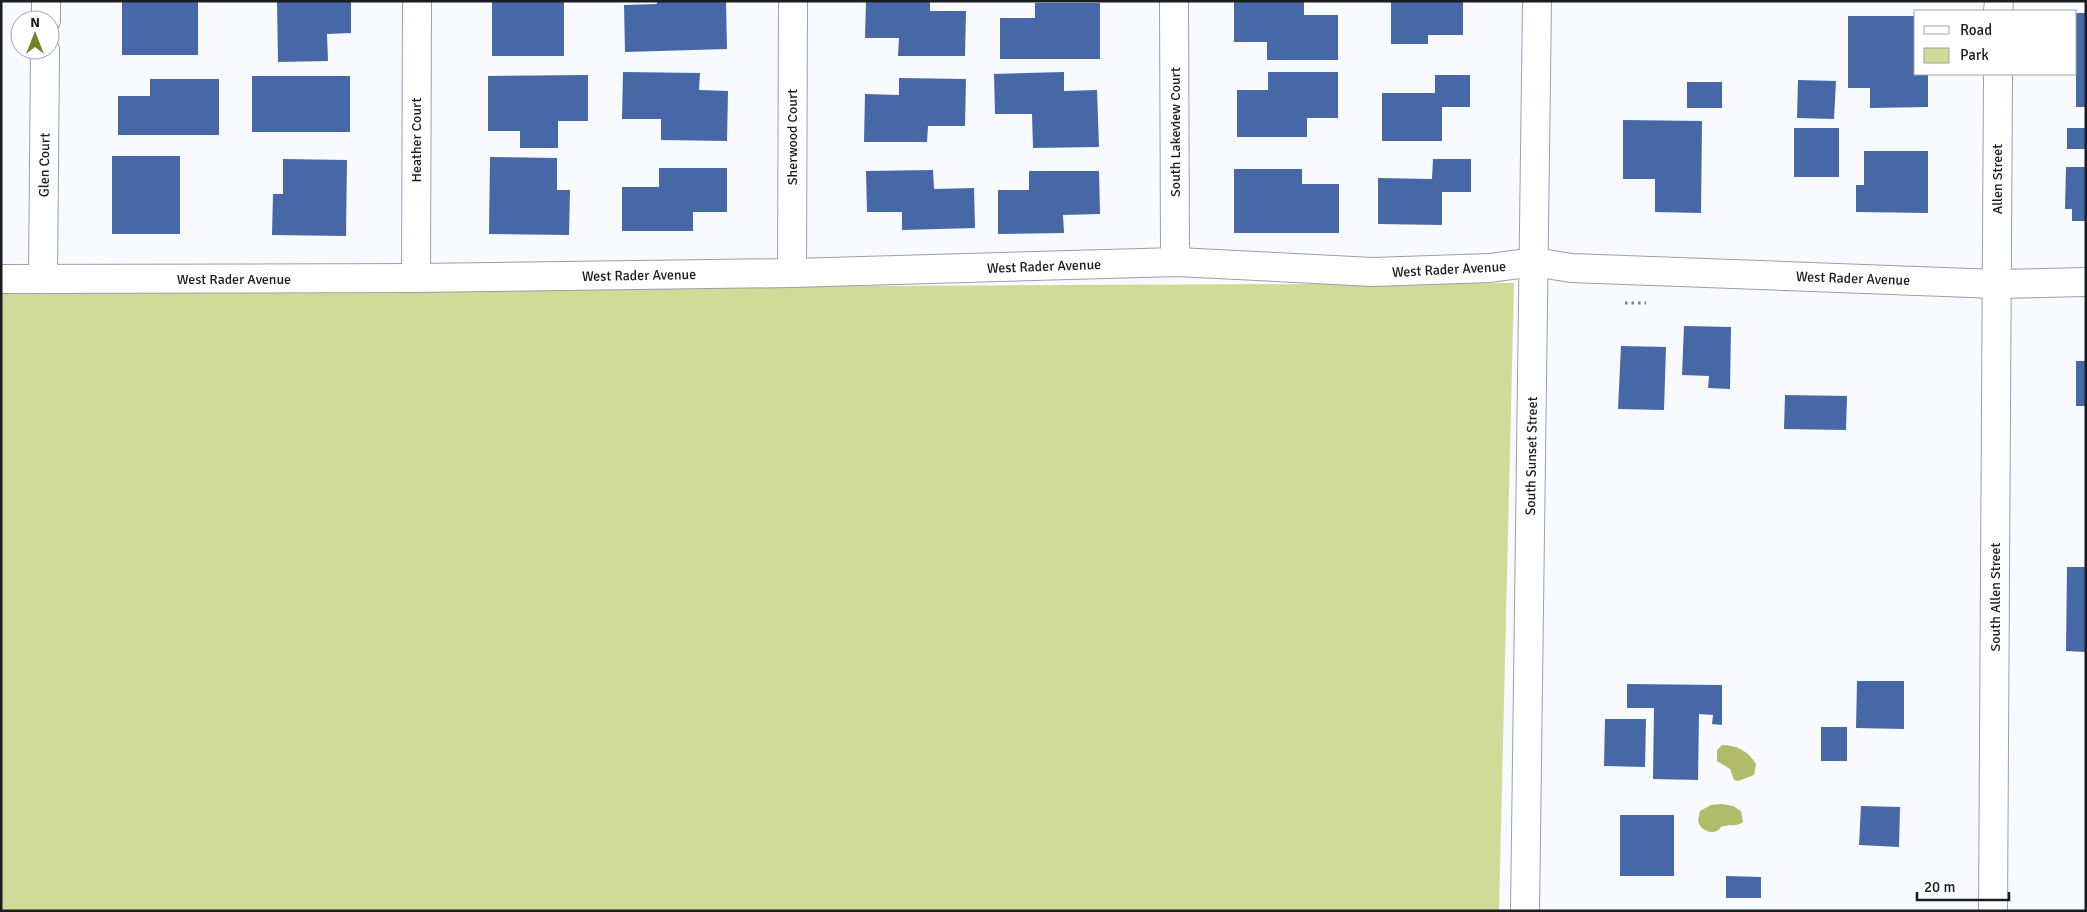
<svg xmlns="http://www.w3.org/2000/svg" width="2087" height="912" viewBox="0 0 2087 912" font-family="Signika,sans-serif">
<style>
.green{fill:#d0db98}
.water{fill:#b0bc69}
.building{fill:#4668a7}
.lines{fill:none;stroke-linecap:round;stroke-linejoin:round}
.street-casing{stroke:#999fa9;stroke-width:30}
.path{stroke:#808287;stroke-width:3;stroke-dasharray:2.5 4;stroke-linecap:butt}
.street{stroke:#fff;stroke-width:28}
.labels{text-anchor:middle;stroke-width:4;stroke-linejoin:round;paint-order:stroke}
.street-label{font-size:14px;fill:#1a1c20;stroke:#fff}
</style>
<rect width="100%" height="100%" fill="#f8faff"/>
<polygon class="green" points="1514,283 1499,911 1,911 1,290"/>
<g class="water">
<path d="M1722,745C1737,745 1748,751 1756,764L1754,775L1738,781L1734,780L1730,769L1717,761V750Z"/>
<path d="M1722,804L1733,806L1741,811L1743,822C1736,827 1731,824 1724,826C1716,828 1724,827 1717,831C1708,834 1700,829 1698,821L1700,811L1711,805Z"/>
</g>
<g class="building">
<rect x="122" y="1" width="76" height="54"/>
<polygon points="277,1 351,1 351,33 327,34 328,61 278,62"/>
<rect x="492" y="1" width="72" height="55"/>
<polygon points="657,1 726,1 727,49 625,52 624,5 657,4"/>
<polygon points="866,1 930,1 930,11 966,11 965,56 898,56 899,38 865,38"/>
<polygon points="1234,1 1304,1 1304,15 1338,15 1338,60 1267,60 1267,42 1234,42"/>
<polygon points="1391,1 1463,1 1463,35 1428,35 1428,44 1391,44"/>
<polygon points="1035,3 1100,3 1100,59 1000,59 1000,18 1035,18"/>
<rect x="2076" y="13" width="10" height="94"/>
<polygon points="1848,16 1916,16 1916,74 1928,74 1928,107 1870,108 1870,88 1848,88"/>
<polygon points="623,72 700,73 699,90 728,91 727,141 661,140 661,119 622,119"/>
<polygon points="1064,72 1064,91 1097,90 1099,147 1033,148 1032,114 995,114 994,74"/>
<polygon points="1268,72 1338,72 1338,118 1307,118 1307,137 1237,137 1237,90 1268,90"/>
<polygon points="588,75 588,121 558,121 558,148 520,148 520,131 488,131 488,76"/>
<polygon points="1435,75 1470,75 1470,107 1442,107 1442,141 1382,141 1382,93 1435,93"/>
<rect x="252" y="76" width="98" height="56"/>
<polygon points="899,78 966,79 965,126 928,126 927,142 864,142 865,94 899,95"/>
<polygon points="150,79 219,79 219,135 118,135 118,96 150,96"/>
<polygon points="1798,80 1836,81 1834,119 1797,118"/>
<rect x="1687" y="82" width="35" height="26"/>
<polygon points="1623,120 1702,121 1701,213 1655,212 1655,179 1623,179"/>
<rect x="1794" y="128" width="45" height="49"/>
<rect x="2067" y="128" width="19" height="21"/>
<polygon points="1864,151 1928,151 1928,213 1856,212 1856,185 1864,185"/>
<rect x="112" y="156" width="68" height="78"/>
<polygon points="490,157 557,158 557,190 570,190 569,235 489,234"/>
<polygon points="283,159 347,160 346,236 272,235 273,194 283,194"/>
<polygon points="1433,159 1471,159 1471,192 1442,192 1442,225 1378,224 1378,178 1432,179"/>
<polygon points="2066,167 2086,167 2086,221 2072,221 2072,209 2065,209"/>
<polygon points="659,168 727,168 727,212 693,212 693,231 622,231 622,187 659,187"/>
<polygon points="1234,169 1302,169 1302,184 1339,184 1339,233 1234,233"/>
<polygon points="933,170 934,189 974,188 975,228 902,230 902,212 867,212 866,171"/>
<polygon points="1029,171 1099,171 1100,214 1063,215 1064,233 998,234 998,190 1029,190"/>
<polygon points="1684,326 1731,327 1730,389 1708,388 1709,376 1682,375"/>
<polygon points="1621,346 1666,347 1664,410 1618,409"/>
<rect x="2076" y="361" width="10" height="45"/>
<polygon points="1785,395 1847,396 1846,430 1784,429"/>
<polygon points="2067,567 2086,567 2086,652 2066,651"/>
<polygon points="1857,681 1904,681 1904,729 1856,728"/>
<polygon points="1627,684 1722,685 1722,725 1712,724 1713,715 1699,714 1698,780 1653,779 1654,708 1627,708"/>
<polygon points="1605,719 1646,719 1645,767 1604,766"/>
<rect x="1821" y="727" width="26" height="34"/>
<polygon points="1861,806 1900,807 1899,847 1859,845"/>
<rect x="1620" y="815" width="54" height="61"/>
<polygon points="1726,876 1761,877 1761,898 1726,898"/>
</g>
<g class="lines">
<g class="street-casing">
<g id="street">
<polyline points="1174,1 1175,246 1177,262"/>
<polyline points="1998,11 1999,1"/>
<polyline points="46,20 46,1"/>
<polyline points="792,273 793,1"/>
<polyline points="416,278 417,1"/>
<polyline points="1,279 416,278 792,273 1177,262 1373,272 1490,268 1534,262 1571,268 1997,284 2086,282"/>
<polyline points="43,279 45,50"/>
<polyline points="1525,911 1537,1"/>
<polyline points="1993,911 1998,74"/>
</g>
</g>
<polyline class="path" points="1625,303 1646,303"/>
<use href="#street" class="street"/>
</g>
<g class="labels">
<g class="street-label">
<text transform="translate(1175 132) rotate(-90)" y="5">South Lakeview Court</text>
<text transform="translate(792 137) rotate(-90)" y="5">Sherwood Court</text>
<text transform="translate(416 140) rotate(-90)" y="5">Heather Court</text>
<text transform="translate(44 165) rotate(-89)" y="5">Glen Court</text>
<text transform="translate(1997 179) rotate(-90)" y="5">Allen Street</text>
<text transform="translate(1044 266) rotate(-2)" y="5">West Rader Avenue</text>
<text transform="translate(1449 269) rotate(-3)" y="5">West Rader Avenue</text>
<text transform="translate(639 275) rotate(-1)" y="5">West Rader Avenue</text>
<text transform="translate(1853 278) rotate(2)" y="5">West Rader Avenue</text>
<text x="234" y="284">West Rader Avenue</text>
<text transform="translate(1531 456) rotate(-89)" y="5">South Sunset Street</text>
<text transform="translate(1995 597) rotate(-90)" y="5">South Allen Street</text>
</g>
</g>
<rect width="2087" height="912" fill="none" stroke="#1a1c20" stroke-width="5"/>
<rect x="1914" y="10" width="162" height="65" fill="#ffffff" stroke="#a3a4a6"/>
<rect x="1924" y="26" width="25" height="8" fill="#ffffff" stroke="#a3a4a6"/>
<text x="1960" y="35" font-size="15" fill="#1a1c20">Road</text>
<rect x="1924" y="48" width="25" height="15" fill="#d0db98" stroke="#a3a4a6"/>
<text x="1960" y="60" font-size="15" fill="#1a1c20">Park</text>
<g transform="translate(35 35)"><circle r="24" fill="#ffffff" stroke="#a3a4a6"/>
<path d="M0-4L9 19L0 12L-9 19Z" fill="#77812d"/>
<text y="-8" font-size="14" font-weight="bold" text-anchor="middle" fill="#1a1c20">N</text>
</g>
<path d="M1917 892v8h92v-8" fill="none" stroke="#1a1c20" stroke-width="2.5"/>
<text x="1924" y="892" font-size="15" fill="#1a1c20" stroke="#ffffff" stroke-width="4" paint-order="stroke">20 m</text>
</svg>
